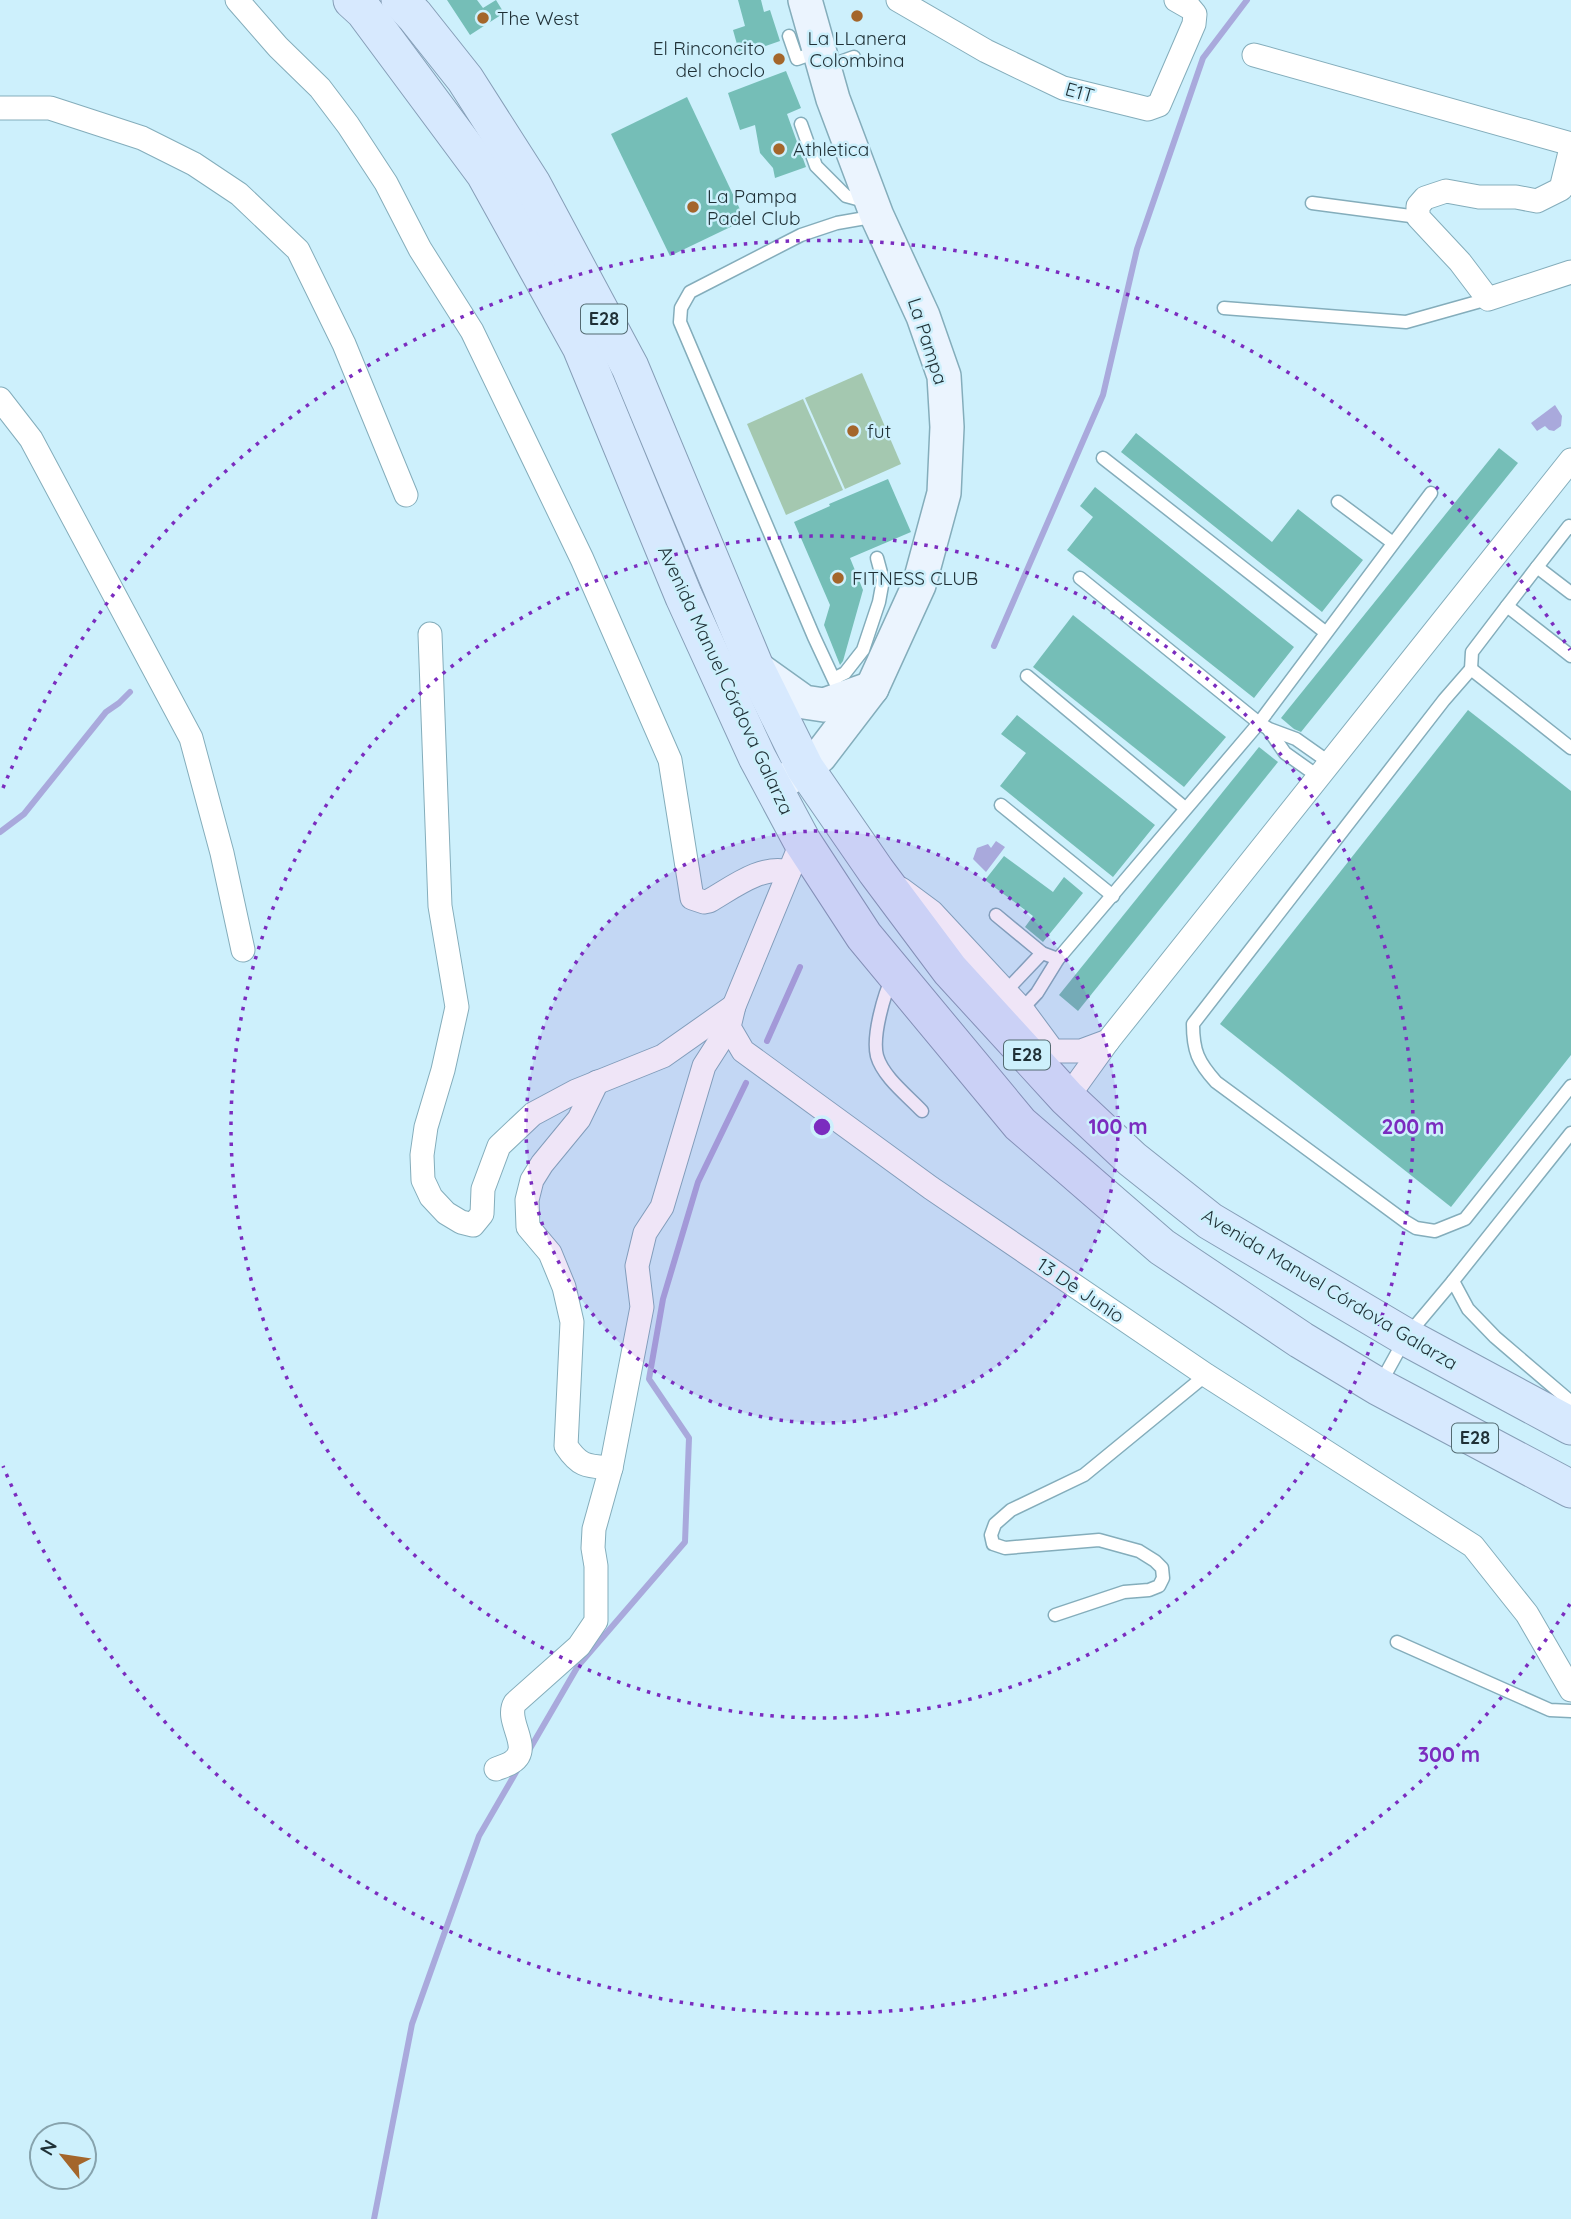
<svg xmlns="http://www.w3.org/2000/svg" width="1571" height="2219" viewBox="0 0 1571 2219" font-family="Quicksand,sans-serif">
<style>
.green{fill:#a4c8b0}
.water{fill:#a9a9dc}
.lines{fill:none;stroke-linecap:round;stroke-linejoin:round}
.stream{stroke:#a9a9dc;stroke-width:6}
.building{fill:#75beb7}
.lane-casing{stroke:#84adbb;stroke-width:15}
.street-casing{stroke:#84adbb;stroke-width:25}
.secondary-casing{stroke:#84adbb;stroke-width:36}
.primary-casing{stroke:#869eb7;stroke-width:39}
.lane{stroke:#fff;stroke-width:12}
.street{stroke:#fff;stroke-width:23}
.secondary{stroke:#ebf4fe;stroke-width:33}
.primary{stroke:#d7e9fe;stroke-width:37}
.ring{fill:none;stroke:#7b2cbf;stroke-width:3.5;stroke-dasharray:3.5 7}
.poi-dot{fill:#a4662b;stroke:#cdf0fc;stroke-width:2.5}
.labels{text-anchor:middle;stroke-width:5;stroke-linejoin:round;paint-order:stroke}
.shield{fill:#cdf0fc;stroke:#536a71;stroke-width:2}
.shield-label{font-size:18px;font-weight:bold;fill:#1f3036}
.poi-label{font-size:19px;fill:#1f3036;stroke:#cdf0fc;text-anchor:start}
.street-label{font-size:19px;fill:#1f3036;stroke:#cdf0fc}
.centre{fill:#7b2cbf;stroke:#cdf0fc;stroke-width:3.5}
.ring-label{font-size:21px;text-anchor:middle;font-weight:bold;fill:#7b2cbf;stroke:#cdf0fc;stroke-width:5;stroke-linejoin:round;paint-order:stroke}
</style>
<rect width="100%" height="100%" fill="#cdf0fc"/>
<g class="green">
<polygon points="862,373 901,464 845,489 805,398"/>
<polygon points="803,399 843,490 786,515 747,424"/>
</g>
<g class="water">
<polygon points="1555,405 1562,416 1561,426 1554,431 1549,430 1545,426 1537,431 1531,423"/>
<polygon points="996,841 1005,847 986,872 973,859 977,848 988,844 991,848"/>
</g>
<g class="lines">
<g class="stream">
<polyline points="994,646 1103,395 1137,249 1203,58 1247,0"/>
<polyline points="0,832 24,814 106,712 119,703 130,692"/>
<polyline points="767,1041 800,967"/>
<polyline points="528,1752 578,1666 685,1542 689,1438 649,1379 663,1299 698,1182 746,1083"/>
<polyline points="374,2219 412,2024 479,1836 519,1767"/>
</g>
</g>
<g class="building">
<polygon points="447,0 477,0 483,8 496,0 504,13 470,35"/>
<polygon points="738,0 761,0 764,12 770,10 780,41 740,55 733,30 745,26"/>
<polygon points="786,71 801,108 787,114 806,167 775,178 773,168 760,153 755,125 740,130 728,93"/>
<polygon points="687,97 745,220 670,256 611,134"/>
<polygon points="1136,433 1272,542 1298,509 1363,560 1322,612 1121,452"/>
<polygon points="1499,448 1518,463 1301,732 1294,729 1281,718"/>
<polygon points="888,479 911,532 850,558 863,590 843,661 840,665 824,625 830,605 794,522 830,506 829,504"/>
<polygon points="1095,487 1294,647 1254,698 1067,550 1093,517 1080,506"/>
<polygon points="1073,615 1226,737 1184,787 1033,667"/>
<polygon points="1468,710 1571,791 1571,1055 1451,1207 1220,1024"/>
<polygon points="1017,715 1155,825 1113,877 1000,786 1026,753 1001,734"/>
<polygon points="1259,747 1278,762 1078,1011 1059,995"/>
<polygon points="1004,856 1053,892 1064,877 1083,893 1043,942 1025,927 1033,916 985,880"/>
</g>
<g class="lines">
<g class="lane-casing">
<g id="lane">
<polyline points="789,36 797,59 819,51"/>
<polyline points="826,67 854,57"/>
<polyline points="801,124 816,166 846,196 868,202"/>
<polyline points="1312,203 1418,217"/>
<polyline points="1224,308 1406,322 1488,299"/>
<polyline points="1103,458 1325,632"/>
<polyline points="1338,502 1393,543"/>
<polyline points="1537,567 1569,526 1571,528"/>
<polyline points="1080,578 1259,723 1269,729 1296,739 1330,763"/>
<polyline points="1507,606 1537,567 1571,593"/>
<polyline points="1471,669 1472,652 1507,606 1571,656"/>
<polyline points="1027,676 1185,808"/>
<polyline points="835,678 845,673 863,650 879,602 883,580 877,558"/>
<polyline points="842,697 814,637 680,322 681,308 690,292 801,235 837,223 877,216"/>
<polyline points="1269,730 1285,753 1319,777"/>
<path d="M1571,748L1471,669L1444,700L1193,1024C1193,1051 1198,1062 1216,1082L1406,1222L1416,1228L1435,1231L1465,1219L1571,1086"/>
<polyline points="1001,805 1113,896"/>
<polyline points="996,915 1042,953 1058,959"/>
<path d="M893,976C884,994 872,1036 877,1056C883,1077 908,1096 922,1111"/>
<polyline points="1006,991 1042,953"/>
<polyline points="1022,1009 1037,993 1058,959 1259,723 1431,493"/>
<polyline points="1453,1281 1468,1309 1495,1337 1571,1402"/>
<polyline points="1379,1386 1406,1337 1453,1281 1571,1133"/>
<polyline points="1055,1615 1124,1592 1149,1590 1159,1586 1163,1578 1162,1568 1155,1561 1139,1551 1099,1540 1005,1548 993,1544 991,1535 995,1524 1011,1510 1084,1475 1206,1375"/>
<polyline points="1397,1642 1550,1710 1571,1711"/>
</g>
</g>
<g class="street-casing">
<g id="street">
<path d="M237,0L278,47L320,88L348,125L386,183L420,249L472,331L582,559L670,760L692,898L704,902L709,901C732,888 762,864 789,872"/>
<polyline points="898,0 986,51 1063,88 1148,109 1159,105 1194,24 1195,14 1190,8 1176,0"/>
<polyline points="1254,55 1571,144"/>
<polyline points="0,108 50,108 142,138 194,164 239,194 298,250 344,344 406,495"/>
<polyline points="1571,148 1561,189 1537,201 1516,197 1479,197 1446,191 1425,198 1418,206 1418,217 1460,262 1488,299 1571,272"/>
<polyline points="0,399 31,439 191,738 222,853 243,950"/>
<polyline points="430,634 440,906 457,1007 443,1070 426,1127 422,1155 423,1180 431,1197 446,1213 461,1222 473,1225 482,1214 483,1189 499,1146 533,1114 576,1091 663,1056 734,1006"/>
<polyline points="802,841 734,1006 729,1027 743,1051 931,1188 1206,1375 1473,1546 1527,1614 1571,1690"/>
<polyline points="901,889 932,912 1022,1009 1053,1051 1081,1051 1108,1041"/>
<path d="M597,1082L579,1119L542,1164L532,1180L527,1200L528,1227L550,1253L564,1287L572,1322L566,1446C580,1467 587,1466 611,1468"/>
<polyline points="1067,1098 1108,1041 1571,460"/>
<path d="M496,1769C501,1767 508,1765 512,1762C534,1748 504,1721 515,1703L579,1646L596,1621V1566L593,1548L594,1529L611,1468L642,1307L637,1266L645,1233L662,1207L704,1066L729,1027"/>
</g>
</g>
<g class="secondary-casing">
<g id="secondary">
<polyline points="755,667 804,702 824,705 872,688"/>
<polyline points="773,788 805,768 820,756 872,688 919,585 944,493 947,427 944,376 923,316 877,216 833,99 805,0"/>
</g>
</g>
<g class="primary-casing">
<g id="primary">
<polyline points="352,0 364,11 485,174 581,347 684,597 757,757 802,841 864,936 1020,1124 1162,1247 1301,1340 1379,1387 1571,1489"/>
<polyline points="400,0 415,16 465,79 532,184 630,367 755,667 805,768 876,871 950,970 1067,1098 1132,1159 1210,1221 1406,1337 1571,1426"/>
</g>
</g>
<use href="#lane" class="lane"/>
<use href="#street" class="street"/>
<use href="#secondary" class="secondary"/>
<use href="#primary" class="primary"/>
</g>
<circle cx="822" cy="1127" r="296" fill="#7b2cbf" fill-opacity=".12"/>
<g class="ring">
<circle cx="822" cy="1127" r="296"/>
<circle cx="822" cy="1127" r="591"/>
<path d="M1570 1604A887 887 0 0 1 3 1466M3 788A887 887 0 0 1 1570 650"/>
</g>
<g class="poi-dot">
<circle cx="857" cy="16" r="7"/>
<circle cx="483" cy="18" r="7"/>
<circle cx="779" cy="59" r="7"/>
<circle cx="779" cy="149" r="7"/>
<circle cx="693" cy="207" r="7"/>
<circle cx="853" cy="431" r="7"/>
<circle cx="838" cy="578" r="7"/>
</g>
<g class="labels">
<g class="shield">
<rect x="581" y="304.5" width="46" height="29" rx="5"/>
<rect x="1004" y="1040.5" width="46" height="29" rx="5"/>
<rect x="1452" y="1423.5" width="46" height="29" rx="5"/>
</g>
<g class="shield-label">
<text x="604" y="325">E28</text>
<text x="1027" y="1061">E28</text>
<text x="1475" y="1444">E28</text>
</g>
<g class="poi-label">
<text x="497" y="25">The West</text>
<text x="857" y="45" text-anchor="middle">La LLanera<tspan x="857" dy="22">Colombina</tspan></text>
<text x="765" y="55" text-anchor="end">El Rinconcito<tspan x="765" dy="22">del choclo</tspan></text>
<text x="793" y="156">Athletica</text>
<text x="707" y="203">La Pampa<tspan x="707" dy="22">Padel Club</tspan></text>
<text x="867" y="438">fut</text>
<text x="852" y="585">FITNESS CLUB</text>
</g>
<g class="street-label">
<text transform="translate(1080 92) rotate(16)" y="7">E1T</text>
<text transform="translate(928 341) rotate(72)" y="7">La Pampa</text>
<text transform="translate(726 680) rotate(65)" y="7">Avenida Manuel Córdova Galarza</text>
<text transform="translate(1330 1289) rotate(31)" y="7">Avenida Manuel Córdova Galarza</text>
<text transform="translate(1081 1290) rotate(34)" y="7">13 De Junio</text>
</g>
</g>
<circle cx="822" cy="1127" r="10" class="centre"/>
<g class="ring-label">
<text x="1118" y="1134">100 m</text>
<text x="1413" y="1134">200 m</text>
<text x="1449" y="1762">300 m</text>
</g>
<g transform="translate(63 2156) rotate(300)"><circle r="33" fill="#cdf0fc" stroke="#87a3ad" stroke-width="2"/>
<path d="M0-5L12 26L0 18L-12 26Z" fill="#a4662b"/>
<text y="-10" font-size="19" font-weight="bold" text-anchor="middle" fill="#1f3036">N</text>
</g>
</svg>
